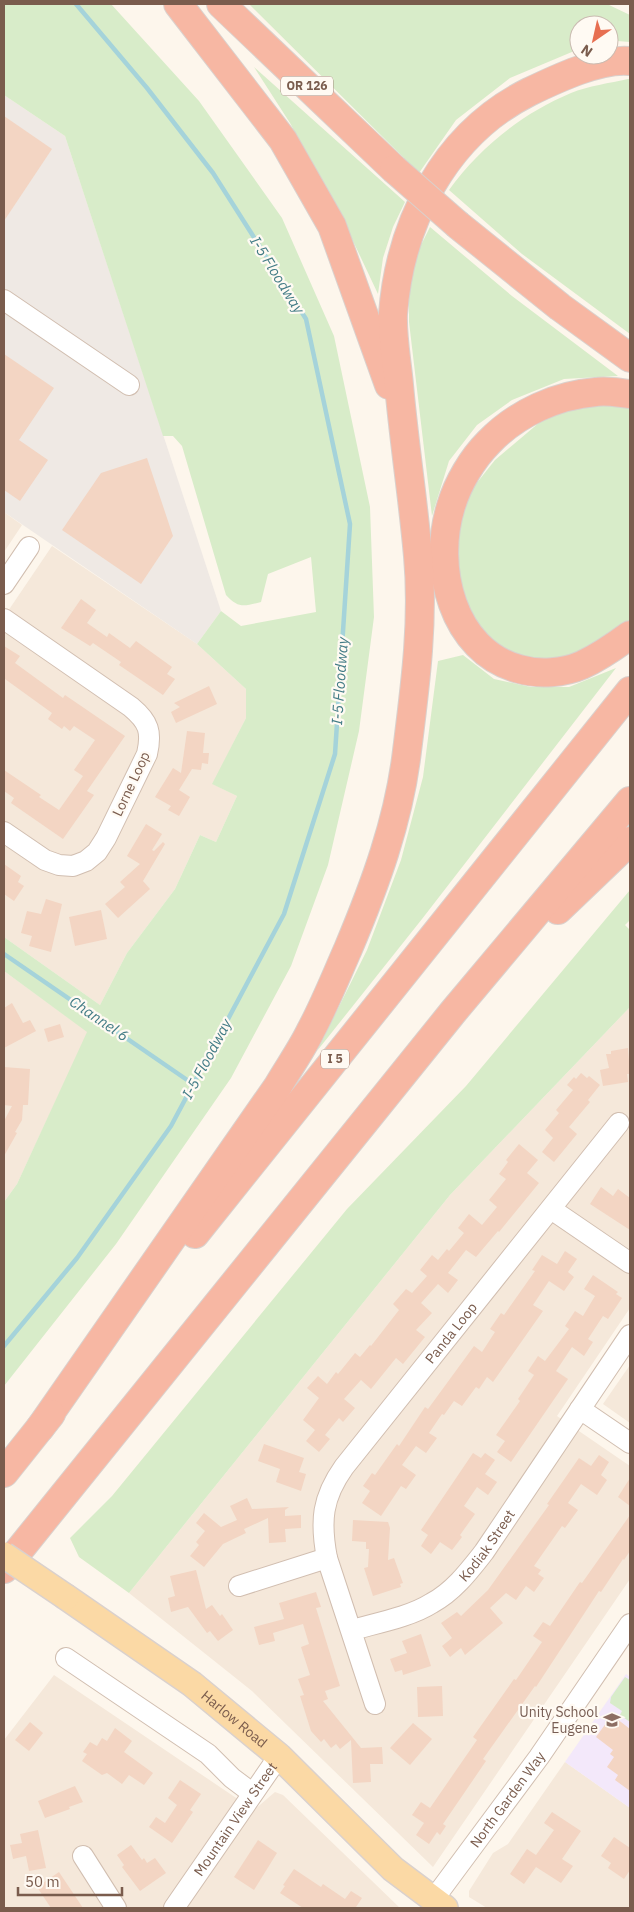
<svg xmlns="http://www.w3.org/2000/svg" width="634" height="1912" viewBox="0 0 634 1912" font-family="'IBM Plex Sans',sans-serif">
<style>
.residential{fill:#f5e8da}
.industrial{fill:#efe9e4}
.education{fill:#f3e8fa}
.green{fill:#d8ecc9}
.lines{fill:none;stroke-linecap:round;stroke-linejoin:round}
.stream{stroke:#a5d3da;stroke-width:4.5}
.building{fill:#f3d5c3}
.minor-casing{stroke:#d1beb0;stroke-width:22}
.major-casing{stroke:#dad1cd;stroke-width:28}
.highway-casing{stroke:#dad1cd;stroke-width:30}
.minor{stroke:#fff;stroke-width:20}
.major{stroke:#fbd9a5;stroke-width:25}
.highway{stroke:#f7b7a3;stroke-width:28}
.major-bridge-casing{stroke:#dad1cd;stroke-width:28;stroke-linecap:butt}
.highway-bridge-casing{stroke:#dad1cd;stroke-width:30;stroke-linecap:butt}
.major-bridge{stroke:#fbd9a5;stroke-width:25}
.highway-bridge{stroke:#f7b7a3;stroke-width:28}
.labels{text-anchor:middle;stroke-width:4.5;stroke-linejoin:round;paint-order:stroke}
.shield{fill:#fffaf3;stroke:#a28b7f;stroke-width:1}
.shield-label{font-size:12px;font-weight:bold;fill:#7a5c4d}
.street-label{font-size:14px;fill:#7a5c4d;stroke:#fffaf3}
.education-label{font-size:14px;fill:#785e54;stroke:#fffaf3;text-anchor:end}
.water-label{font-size:15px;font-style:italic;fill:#437c86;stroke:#fffaf3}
</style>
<rect width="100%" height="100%" fill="#fdf6ec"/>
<g class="residential">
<polygon points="4,512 22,525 4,552"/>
<polygon points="52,546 197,644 246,689 246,718 213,784 237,796 216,842 200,835 175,889 127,953 100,1005 4,937 4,617"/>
<polygon points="4,971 88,1032 17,1184 4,1202"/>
<polygon points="630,1007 630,1308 557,1416 630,1466 630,1579 433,1867 252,1691 129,1593 450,1195"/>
<polygon points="630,1365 630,1423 603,1404"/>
<polygon points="54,1675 254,1810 275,1792 283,1795 400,1908 4,1908 4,1740"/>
<polygon points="565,1762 630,1808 630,1908 487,1908 469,1897 469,1891 493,1853 508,1844"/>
</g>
<polygon class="industrial" points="4,95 65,136 221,611 197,644 4,512"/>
<polygon class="education" points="626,1674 630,1677 630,1808 565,1762"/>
<g class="green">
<path d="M4,4H111L199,101L282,218L334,336L370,507L374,617L359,731L328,865L291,966L231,1078L116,1244L4,1386V1202L17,1184L87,1032L4,971V937L100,1005L127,953L175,889L200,835L216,842L237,796L212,784L246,718V689L197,644L221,611L241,626L316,612L311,557L268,574L261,602C244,606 239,609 226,595L182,446L173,436H163L65,136L4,95Z"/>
<polygon points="249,4 607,4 630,15 630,42 617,41 609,43 609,25 579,25 579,49 510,78 456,120 419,173"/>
<polygon points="254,67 405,202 393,227 383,258 378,294 345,224 290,123"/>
<path d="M628,79H630V334L522,254L449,190C480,147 523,113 571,93C588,86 610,83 628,79Z"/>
<polygon points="430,227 512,296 618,376 564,379 512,400 477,425 449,461 432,516 409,322 409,277 421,245"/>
<polygon points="594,403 630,406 630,620 619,632 555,663 534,663 490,643 458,597 458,521 468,494 495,460 540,422 564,410"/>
<polygon points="463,655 494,679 531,687 569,687 616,668 422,919 317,1051 367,950 401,860 423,777 438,661"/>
<polygon points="630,890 630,920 625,925 630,930 630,1007 450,1195 129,1593 79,1557 70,1538 112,1496 347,1209 466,1086"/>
<polygon points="625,1677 630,1680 630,1722 620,1715 622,1711 610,1703 611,1697"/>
</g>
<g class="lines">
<g class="stream">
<polyline points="4,954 193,1084"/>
<polyline points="4,1346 77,1258 171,1126 284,914 335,754 350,524 306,319 213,173 147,88 76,4"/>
</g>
</g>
<g class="building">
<polygon points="4,116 52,149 4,221"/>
<polygon points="4,354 54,388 19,440 48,460 20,501 4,490"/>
<polygon points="147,458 173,536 141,584 62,530 101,473"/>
<polygon points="81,599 96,610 87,623 107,637 109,633 130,648 136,641 172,667 167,674 175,679 163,695 119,665 121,662 93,643 90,646 61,628"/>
<polygon points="4,646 20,656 15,663 63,698 65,695 125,736 87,791 94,795 63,839 11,803 14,798 4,791 4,770 41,795 39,797 59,810 83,776 74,770 95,740 74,726 70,731 64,726 62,729 48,719 52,713 5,679 4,680"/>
<polygon points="209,686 217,704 176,723 171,712 180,707 174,703"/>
<polygon points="187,731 205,733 203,753 209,753 208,764 202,763 201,770 192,769 179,790 190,797 179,816 168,810 171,806 155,797 173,768 181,773"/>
<polygon points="146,824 162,834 152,850 154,851 163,842 165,844 143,881 150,889 118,918 105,904 125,887 120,882 140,864 127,856"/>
<polygon points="4,864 21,876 18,882 24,886 14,901 4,894"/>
<polygon points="46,899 62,904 51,952 29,946 32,936 21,933 27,911 41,914"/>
<polygon points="101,910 107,939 75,946 69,917"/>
<polygon points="12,1003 23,1023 30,1020 36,1031 4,1048 4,1008"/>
<polygon points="60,1024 64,1037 48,1042 44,1029"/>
<polygon points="628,1048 630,1074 627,1074 628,1082 603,1086 600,1070 609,1068 606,1054 611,1054 611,1051"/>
<polygon points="4,1067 30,1069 28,1105 23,1105 22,1120 15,1132 17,1133 4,1156 4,1121 12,1106 4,1105"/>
<polygon points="581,1073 587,1078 589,1076 600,1085 588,1100 590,1102 569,1127 577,1134 554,1162 542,1152 553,1138 545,1130 559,1113 556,1110 573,1090 567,1085 574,1077 576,1079"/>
<polygon points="519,1144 538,1160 527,1173 539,1183 499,1232 498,1231 476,1257 466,1250 448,1273 458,1280 448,1293 438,1284 421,1303 432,1313 416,1330 425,1337 403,1364 396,1358 371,1389 361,1380 344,1399 355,1408 343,1422 339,1418 325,1435 330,1439 319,1452 306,1441 315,1430 303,1420 319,1398 307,1388 318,1376 327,1384 336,1372 338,1374 355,1353 360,1357 370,1345 371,1346 399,1310 393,1304 406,1289 412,1293 427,1276 420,1270 432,1255 438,1260 447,1249 449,1251 464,1233 458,1228 469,1214 482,1225 497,1207 489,1200 506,1179 499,1174 508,1162 506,1160"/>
<polygon points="601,1187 613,1196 618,1189 630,1198 630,1230 590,1204"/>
<polygon points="565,1251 577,1259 568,1272 574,1277 564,1291 549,1281 533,1305 543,1311 493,1382 487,1377 479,1389 476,1387 462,1406 454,1401 444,1415 442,1414 429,1433 437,1438 426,1453 416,1446 402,1465 416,1475 406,1489 401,1486 381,1516 362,1503 370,1491 363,1486 372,1473 375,1475 397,1444 399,1446 425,1407 428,1409 474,1346 482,1352 495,1332 490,1329 501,1313 504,1315 535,1271 532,1270 542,1255 557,1264"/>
<polygon points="593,1275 618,1292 616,1294 622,1298 608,1319 603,1316 588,1339 593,1342 584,1356 572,1347 556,1371 568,1379 511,1462 497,1452 505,1441 496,1435 520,1401 518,1399 534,1375 528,1371 538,1356 545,1361 569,1329 565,1326 575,1311 583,1316 595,1296 584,1289"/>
<polygon points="264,1444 304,1458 299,1472 306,1474 301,1491 276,1482 280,1469 258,1461"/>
<polygon points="473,1453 481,1458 485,1453 495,1460 485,1474 497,1482 488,1495 477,1487 464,1506 475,1514 460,1535 462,1537 452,1550 440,1542 431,1554 421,1546 428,1535 421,1530"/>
<polygon points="599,1455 609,1462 601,1475 607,1480 597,1495 581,1484 568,1503 578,1510 565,1528 562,1526 534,1566 541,1570 538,1574 544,1578 534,1592 526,1586 516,1600 506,1593 490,1608 503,1623 465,1655 461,1648 450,1657 442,1646 452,1638 441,1623 457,1612 461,1616 488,1590 549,1505 547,1504 579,1458 591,1466"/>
<polygon points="630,1478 630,1506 618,1497"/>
<polygon points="247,1498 252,1509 289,1507 285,1510 285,1516 301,1515 301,1528 285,1529 286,1542 269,1543 268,1518 244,1529 246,1533 223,1544 204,1567 190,1556 199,1545 196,1542 205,1531 196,1523 204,1513 221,1527 237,1520 230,1506"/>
<polygon points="630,1515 630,1551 624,1560 623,1559 601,1592 599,1591 536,1687 535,1686 483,1759 486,1761 443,1824 446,1826 440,1835 437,1832 429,1844 416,1835 424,1823 412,1815 421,1802 430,1808 477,1740 473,1737 514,1679 516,1680 542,1642 533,1636 543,1622 550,1626 580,1582 582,1583"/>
<polygon points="353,1520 388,1522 390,1528 388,1560 394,1558 403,1583 400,1584 401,1587 373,1596 364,1568 368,1567 369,1549 366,1549 366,1542 352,1541"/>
<polygon points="196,1570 206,1609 212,1605 220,1616 222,1614 233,1630 218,1641 210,1631 207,1633 188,1607 171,1612 168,1598 175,1596 170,1576"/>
<polygon points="316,1592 321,1607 316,1608 340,1686 325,1691 328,1699 323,1701 361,1748 382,1747 383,1764 370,1764 371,1782 353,1783 351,1740 340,1749 336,1744 331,1748 324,1739 321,1742 311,1731 300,1696 304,1695 298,1679 310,1675 301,1647 309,1644 303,1624 273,1633 275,1641 259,1645 254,1627 284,1619 279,1603"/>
<polygon points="421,1634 431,1666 403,1675 402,1670 395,1672 390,1659 407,1653 402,1641"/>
<polygon points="442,1686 443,1716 418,1717 417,1687"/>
<polygon points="612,1715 630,1729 630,1791 615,1780 618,1775 607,1767 614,1757 610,1754 613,1750 596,1737"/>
<polygon points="30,1722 43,1733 29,1751 15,1740"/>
<polygon points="413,1723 432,1739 410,1765 390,1748"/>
<polygon points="115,1728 132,1741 124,1752 153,1773 144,1785 129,1775 122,1784 107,1773 102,1775 82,1761 87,1754 83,1752 90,1742 97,1746 102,1738 107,1741"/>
<polygon points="180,1780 201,1794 190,1810 193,1812 172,1843 149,1827 156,1817 165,1823 177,1805 168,1798"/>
<polygon points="75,1786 83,1802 69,1807 70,1809 45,1818 38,1801"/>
<polygon points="552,1812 581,1831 562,1859 573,1866 561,1883 536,1867 524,1884 510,1874 527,1849 536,1855 554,1830 544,1823"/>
<polygon points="38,1830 46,1868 29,1871 26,1856 13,1859 10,1845 22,1843 20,1834"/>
<polygon points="614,1837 630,1848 630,1870 624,1879 608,1868 611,1863 601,1856"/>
<polygon points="258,1840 277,1853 254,1890 234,1877"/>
<polygon points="131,1845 142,1860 144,1858 147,1863 155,1858 166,1873 140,1891 122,1867 124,1865 117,1855"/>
<polygon points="294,1869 321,1887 323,1884 345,1899 351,1891 362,1898 356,1907 358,1908 303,1908 280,1893 285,1886 283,1885"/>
<polygon points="59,1872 83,1908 51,1908 37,1887"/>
</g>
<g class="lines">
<g class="minor-casing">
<g id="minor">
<polyline points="4,300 129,385"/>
<polyline points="4,584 29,547"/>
<path d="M4,619L131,707C149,722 152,732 147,754L106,838L97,852L86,861L73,866L59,865L45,860L4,832"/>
<polyline points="551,1209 630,1263"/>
<polyline points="580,1409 630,1443"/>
<polyline points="239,1586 327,1558"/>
<path id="s1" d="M352,1630C377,1623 410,1617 432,1603C454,1591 469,1571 484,1552L630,1335"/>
<polyline points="66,1658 208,1754 232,1778 252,1793"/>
<path id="s2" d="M375,1704L327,1558C320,1521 322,1498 344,1467L619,1123"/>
<polyline points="83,1856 116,1908"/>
<path id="s3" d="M433,1900L539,1757L630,1624"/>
<path id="s4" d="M174,1908L279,1756"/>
</g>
</g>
<g class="major-casing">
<g id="major">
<path id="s5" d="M66,1597L192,1684L279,1756L393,1869L445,1908"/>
</g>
</g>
<g class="highway-casing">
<g id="highway">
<polyline points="178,4 283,140 332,226 389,385"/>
<polyline points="221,4 394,169"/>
<polyline points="458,225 560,307 630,358"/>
<path d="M630,394C619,393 607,390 596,392C557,395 517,413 489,442C472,459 458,483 451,506C432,567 452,651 519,669C539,675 564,673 582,665C599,657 615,646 630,635"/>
<polyline points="558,910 630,841"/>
<polyline points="195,1234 630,691"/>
<path d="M40,1428L278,1086C289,1067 302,1049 311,1030C325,1004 336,976 348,949C375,885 399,820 407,751C415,687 424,621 418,556C413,499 404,442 399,385C397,362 392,337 393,314C400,222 445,134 529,92C556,79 600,58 630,61"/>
<polyline points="4,1473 51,1414"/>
<polyline points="4,1569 453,1012 630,801"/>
</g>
</g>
<use href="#minor" class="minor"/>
<use href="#major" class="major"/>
<use href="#highway" class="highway"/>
<g class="major-bridge-casing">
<polyline id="major-bridge" points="4,1555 66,1597"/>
</g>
<g class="highway-bridge-casing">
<polyline id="highway-bridge" points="394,169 458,225"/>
</g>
<use href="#major-bridge" class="major-bridge"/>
<use href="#highway-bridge" class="highway-bridge"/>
</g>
<defs>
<g id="school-bare" transform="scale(1.35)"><path d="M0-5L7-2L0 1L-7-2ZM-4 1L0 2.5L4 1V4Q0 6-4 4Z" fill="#8d6e63" stroke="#fffaf3" stroke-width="2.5" paint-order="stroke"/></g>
</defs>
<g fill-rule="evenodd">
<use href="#school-bare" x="612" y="1720"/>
</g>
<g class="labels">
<g class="shield">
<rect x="281" y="76.5" width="52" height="19" rx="4"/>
<rect x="321" y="1049.5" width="28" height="19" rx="4"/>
</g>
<g class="shield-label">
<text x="307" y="90">OR 126</text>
<text x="335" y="1063">I 5</text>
</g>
<g class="street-label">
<text transform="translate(131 784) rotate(-65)" y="5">Lorne Loop</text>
<text dy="5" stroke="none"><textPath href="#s2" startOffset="421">Panda Loop</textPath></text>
<text dy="5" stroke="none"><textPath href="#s1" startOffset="165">Kodiak Street</textPath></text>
<text dy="5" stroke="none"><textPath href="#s5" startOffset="208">Harlow Road</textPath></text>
<text dy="5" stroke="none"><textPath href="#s3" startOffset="125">North Garden Way</textPath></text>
<text dy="5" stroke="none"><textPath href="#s4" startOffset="108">Mountain View Street</textPath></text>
</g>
<g class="education-label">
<text x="598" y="1717">Unity School<tspan x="598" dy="16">Eugene</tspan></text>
</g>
<g class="water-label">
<text transform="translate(277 275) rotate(58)" y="5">I-5 Floodway</text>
<text transform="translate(340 681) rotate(-86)" y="5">I-5 Floodway</text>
<text transform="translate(99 1019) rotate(34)" y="5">Channel 6</text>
<text transform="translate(207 1059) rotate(-62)" y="5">I-5 Floodway</text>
</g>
</g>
<rect width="634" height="1912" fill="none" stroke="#7a5c4d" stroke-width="10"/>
<g transform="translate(594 40) rotate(214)"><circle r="24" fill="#fffaf3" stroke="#cabbb1"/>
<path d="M0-4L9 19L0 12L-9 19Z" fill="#e76f51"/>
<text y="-8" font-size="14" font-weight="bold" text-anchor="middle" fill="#7a5c4d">N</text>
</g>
<path d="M18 1887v8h104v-8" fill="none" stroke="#7a5c4d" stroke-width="2.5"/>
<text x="25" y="1887" font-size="15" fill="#7a5c4d" stroke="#fffaf3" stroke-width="4" paint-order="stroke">50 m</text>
</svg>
